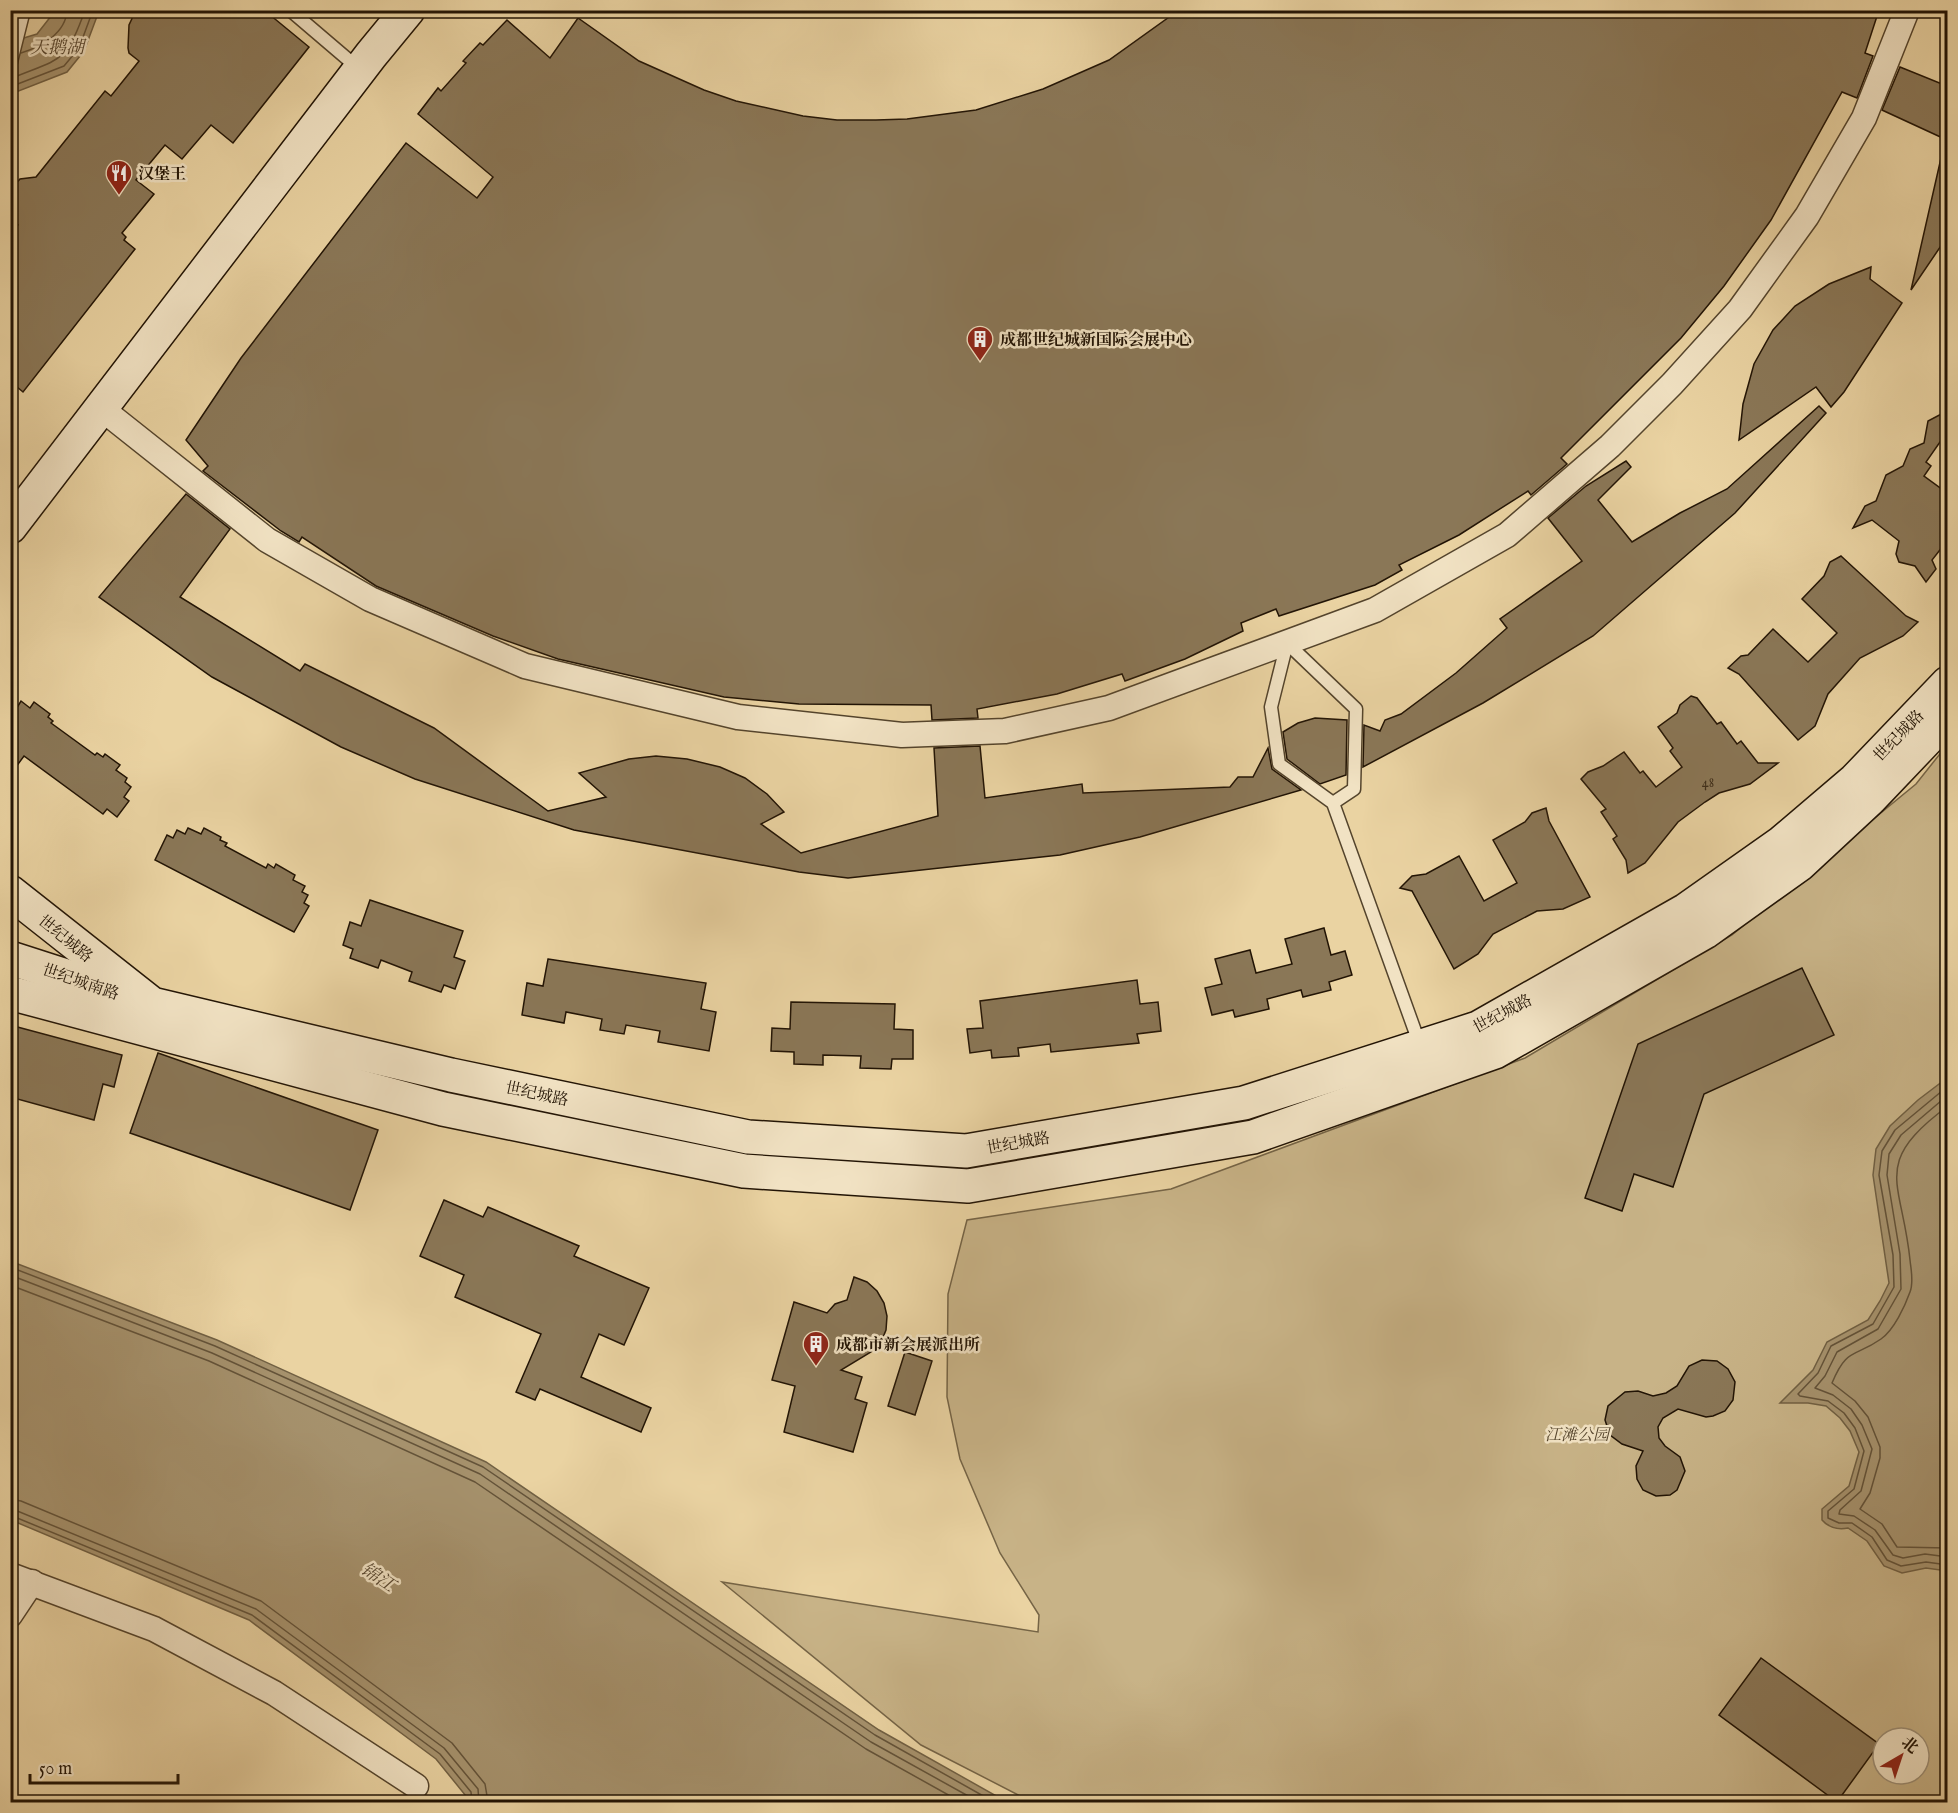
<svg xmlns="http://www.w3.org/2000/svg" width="1958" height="1813" viewBox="0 0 1958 1813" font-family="'IM FELL English','Noto Serif SC',serif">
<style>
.green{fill:#c8b387;stroke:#756446;stroke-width:1.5;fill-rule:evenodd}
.water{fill:#a6926d;stroke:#716043;stroke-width:1.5}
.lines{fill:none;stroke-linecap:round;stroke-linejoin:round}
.shore{stroke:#645339;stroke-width:1.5}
.building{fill:#8a7757;stroke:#221405;stroke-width:1.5}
.lane-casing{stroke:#54442c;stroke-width:15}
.street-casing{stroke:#54442c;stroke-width:27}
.secondary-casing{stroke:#221405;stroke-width:36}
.lane{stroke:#f1e2c3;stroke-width:12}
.street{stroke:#f1e2c3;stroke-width:24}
.secondary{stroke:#f1e2c3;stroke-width:33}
.labels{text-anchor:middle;stroke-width:5;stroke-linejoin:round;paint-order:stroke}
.number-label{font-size:14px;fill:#3c2d1a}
.poi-label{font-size:16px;font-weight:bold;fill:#221405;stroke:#f1e2c3;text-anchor:start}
.street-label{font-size:16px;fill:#221405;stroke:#f1e2c3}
.park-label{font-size:16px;font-style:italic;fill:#54442c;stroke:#f1e2c3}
.water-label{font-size:18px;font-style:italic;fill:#57462f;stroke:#f1e2c3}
</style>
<rect width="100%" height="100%" fill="#ead3a2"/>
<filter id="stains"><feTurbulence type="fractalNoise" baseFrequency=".00333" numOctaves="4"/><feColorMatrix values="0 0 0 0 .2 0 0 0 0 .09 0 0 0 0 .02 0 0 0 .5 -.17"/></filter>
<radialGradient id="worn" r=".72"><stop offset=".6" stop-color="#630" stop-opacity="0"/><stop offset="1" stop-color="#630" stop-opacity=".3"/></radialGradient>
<path class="green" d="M1947,745V1802H1032L921,1745L722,1582L1038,1632L1039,1615L1000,1553L960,1459L947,1397L948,1294L967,1220L1171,1189L1525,1058L1732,935L1916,784ZM1883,1738H1919V1774H1883Z"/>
<g class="water">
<polygon points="55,11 99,11 84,51 67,72 11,94 10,42 37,34"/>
<path d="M1947,1078V1571L1926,1568L1902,1573L1884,1566L1867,1541L1848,1528C1837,1530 1829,1528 1822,1520V1509L1849,1486L1859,1452L1850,1431L1840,1418L1826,1406L1808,1403H1780L1813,1370L1827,1342L1868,1320L1880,1301L1889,1283L1873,1175L1876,1149L1890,1126L1918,1100Z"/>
<polygon points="10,1261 217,1340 486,1462 879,1730 1007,1802 466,1802 466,1796 436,1759 249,1620 11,1520"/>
</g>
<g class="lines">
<g class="shore">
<path d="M21,53C40,47 66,34 67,10"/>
<path d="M10,79C60,58 66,65 85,10"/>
<polyline points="10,87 64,66 79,48 93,10"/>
<polyline points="1948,1086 1895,1130 1882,1151 1879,1175 1893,1255 1894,1287 1873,1324 1831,1346 1818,1373 1798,1394 1800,1396 1828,1401 1844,1413 1855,1428 1864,1451 1854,1489 1828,1511 1828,1518 1839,1523 1852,1523 1872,1537 1887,1560 1901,1566 1926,1562 1948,1565"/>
<polyline points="1948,1095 1901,1135 1889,1154 1887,1175 1900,1254 1901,1289 1878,1329 1837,1352 1825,1376 1815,1388 1833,1395 1851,1409 1862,1425 1872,1449 1861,1491 1840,1510 1839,1514 1854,1516 1875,1530 1893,1555 1903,1558 1925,1554 1948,1557"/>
<path d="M1948,1106C1870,1164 1902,1180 1910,1260C1911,1270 1914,1282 1910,1292C1905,1306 1894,1330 1881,1339C1854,1358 1847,1347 1832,1383L1855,1401L1868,1417L1880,1447V1458L1870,1493L1860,1509L1882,1524L1897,1547L1948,1548"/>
<polyline points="10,1267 215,1346 483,1467 875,1735 994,1802"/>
<polyline points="10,1275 212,1353 480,1474 871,1742 979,1802"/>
<polyline points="10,1285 209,1361 475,1482 866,1749 961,1802"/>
<polyline points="10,1499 21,1501 261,1601 452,1743 485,1784 488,1802"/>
<polyline points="10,1508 256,1609 444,1748 478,1789 479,1802"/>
<polyline points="10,1515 252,1615 440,1754 471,1792 472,1802"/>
</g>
</g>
<g class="building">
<polygon points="136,10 264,10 309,47 233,143 211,125 182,159 165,145 136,180 154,194 122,233 126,237 124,240 135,249 23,392 10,381 10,235 18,225 10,219 10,190 20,179 36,177 105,91 111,96 139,61 129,53 128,48 129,25"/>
<polygon points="1179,10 1879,10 1865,53 1873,56 1857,98 1842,92 1771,220 1724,286 1681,338 1561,458 1567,464 1531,495 1528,491 1459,535 1399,565 1402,570 1375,585 1279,616 1276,609 1241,623 1243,631 1185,659 1125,681 1122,674 1057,694 977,709 978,718 932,720 931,705 799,704 724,697 558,659 493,636 376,586 302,537 299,542 281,531 203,471 208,466 186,440 241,358 406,143 477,198 493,177 418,114 438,88 441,91 466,63 463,61 480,43 483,45 507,20 550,58 578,18 639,61 704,90 736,101 803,116 837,120 876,120 907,119 976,110 1043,89 1109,60"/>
<polygon points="1900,67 1947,86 1947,140 1882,110"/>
<polygon points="1941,158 1947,158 1947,237 1911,290"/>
<polygon points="1871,267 1870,279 1902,303 1844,392 1831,407 1816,387 1739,440 1743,404 1754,364 1773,330 1795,306 1829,284"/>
<polygon points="1819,406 1826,413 1735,513 1593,636 1483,703 1363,767 1364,725 1380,731 1385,720 1401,714 1456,673 1507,628 1500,619 1582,561 1548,518 1586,486 1626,461 1631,467 1598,500 1632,542 1680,513 1727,489"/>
<polygon points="1947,411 1947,432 1926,462 1931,466 1924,476 1947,493 1947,545 1943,546 1932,560 1936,569 1926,582 1915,566 1899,562 1896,554 1899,541 1872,520 1853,528 1865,506 1876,501 1886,475 1903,466 1910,449 1924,443 1928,421"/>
<polygon points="186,494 230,529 180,597 300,671 305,664 434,728 548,811 606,797 579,773 629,759 656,756 687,759 720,767 745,778 767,794 784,812 761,824 801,853 938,816 934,748 980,746 985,798 1082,784 1083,793 1230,787 1238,777 1253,777 1268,748 1272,769 1301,790 1140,837 1060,855 848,878 799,872 574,830 415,779 341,747 212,677 99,597"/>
<polygon points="1841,556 1906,616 1918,622 1903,636 1860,658 1828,694 1815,726 1798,740 1739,674 1728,668 1741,656 1748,655 1773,629 1808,662 1837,633 1802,599 1824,576 1830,562"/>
<polygon points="1691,696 1697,698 1717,724 1721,722 1737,744 1741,741 1758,763 1778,763 1750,784 1719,793 1705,802 1678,822 1645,863 1628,873 1626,860 1613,839 1617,836 1601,812 1606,809 1581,779 1588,772 1603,766 1624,752 1640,773 1643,771 1656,787 1682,767 1670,751 1673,748 1658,727 1677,713 1680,705"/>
<polygon points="10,701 18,706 21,701 30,708 34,702 50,714 48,717 53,721 51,723 95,755 97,753 103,757 105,754 120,765 116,770 127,778 125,782 131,787 124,797 129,801 117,817 107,809 103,814 24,756 10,775"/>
<polygon points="1315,718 1347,720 1346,775 1320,784 1287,759 1283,732 1298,723"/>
<polygon points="1546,808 1549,821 1590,897 1563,909 1537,911 1493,934 1478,954 1454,969 1412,891 1400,888 1412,876 1426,874 1459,856 1484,901 1517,883 1493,840 1525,822 1532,813"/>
<polygon points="188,828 201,834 204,828 221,837 220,840 227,843 225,846 266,868 268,864 274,868 276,864 295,875 293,880 305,886 302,892 308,895 304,903 309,906 294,932 155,860 167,835 173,838 177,830 185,834"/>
<polygon points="370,900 463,931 454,957 465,961 455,989 444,985 441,992 409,981 412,972 381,960 378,968 350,958 353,949 343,945 350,922 361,926"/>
<polygon points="1324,928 1331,955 1345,951 1352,975 1329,982 1331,990 1303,997 1301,990 1267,999 1269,1009 1235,1017 1233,1010 1212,1015 1205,988 1222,984 1215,959 1250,950 1256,973 1292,964 1285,939"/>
<polygon points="548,959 706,983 701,1009 716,1012 709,1051 658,1042 660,1031 626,1025 624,1034 600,1030 602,1019 566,1012 564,1023 522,1015 527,983 543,986"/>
<polygon points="1802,968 1834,1035 1704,1094 1673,1187 1634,1174 1622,1211 1585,1198 1638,1044"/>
<polygon points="1137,980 1140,1004 1158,1002 1161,1031 1137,1034 1139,1043 1051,1052 1050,1044 1018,1048 1019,1056 992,1058 991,1050 970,1053 967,1029 983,1028 980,1001"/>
<polygon points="791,1002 895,1004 894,1029 913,1030 913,1059 892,1059 891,1069 860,1068 861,1056 823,1055 823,1065 794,1064 794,1052 771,1051 772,1028 790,1029"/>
<polygon points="10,1025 122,1055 114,1087 103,1084 94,1120 10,1097"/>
<polygon points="158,1053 378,1130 350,1210 130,1133"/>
<polygon points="444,1200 483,1217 488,1207 579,1246 574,1256 649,1288 624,1345 599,1334 581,1377 651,1408 641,1432 540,1389 535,1400 516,1392 541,1334 455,1297 464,1275 420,1256"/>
<polygon points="854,1277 867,1282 877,1291 884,1303 887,1316 886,1330 881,1342 871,1352 841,1370 862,1377 855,1399 867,1403 853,1452 784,1432 795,1386 772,1380 794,1302 827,1313 835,1304 847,1300"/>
<polygon points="905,1352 932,1361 915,1415 888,1406"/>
<polygon points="1702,1360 1717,1361 1728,1369 1735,1382 1733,1400 1725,1411 1713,1416 1706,1417 1678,1409 1663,1418 1658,1427 1659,1438 1665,1446 1680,1457 1685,1471 1677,1490 1670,1495 1656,1496 1643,1490 1637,1479 1636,1466 1643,1451 1622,1444 1610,1435 1605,1420 1608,1406 1625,1392 1638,1391 1653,1396 1666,1393 1677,1386 1689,1366"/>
<polygon points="1761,1658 1879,1744 1837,1802 1719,1715"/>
</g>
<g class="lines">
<g class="lane-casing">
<g id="lane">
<polyline points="290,10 358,68"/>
<polyline points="10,66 24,10"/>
<polyline points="1333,803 1354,789 1356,709 1287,643 1271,707 1279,764 1333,803 1420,1045"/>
</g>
</g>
<g class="street-casing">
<g id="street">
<polyline points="102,409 267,540 370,599 525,666 738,717 902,735 1005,731 1109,708 1375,610 1507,535 1610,446 1672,384 1740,309 1807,216 1864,118 1907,10"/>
<polyline points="10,1575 154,1629 274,1693 416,1786"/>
<polyline points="10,1615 32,1582"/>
</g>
</g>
<g class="secondary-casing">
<g id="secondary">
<polyline points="10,527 371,55 408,10"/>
<polyline points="10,892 152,1004 451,1075 748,1137 966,1151 1244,1103 1478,1028 1686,910 1781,843 1855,780 1948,683"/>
<polyline points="10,958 128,996"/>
<polyline points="10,993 443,1109 744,1171 968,1186 1253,1137 1495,1052 1705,932 1800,864 1870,799 1948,717"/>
</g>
</g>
<use href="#lane" class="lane"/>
<use href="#street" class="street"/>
<use href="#secondary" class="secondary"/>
</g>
<defs>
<g id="restaurant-pin" transform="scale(1.35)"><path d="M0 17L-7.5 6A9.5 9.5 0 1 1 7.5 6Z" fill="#8f2418" stroke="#f1e2c3"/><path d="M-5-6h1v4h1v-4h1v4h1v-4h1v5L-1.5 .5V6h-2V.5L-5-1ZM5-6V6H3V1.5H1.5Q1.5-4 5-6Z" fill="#fff"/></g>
<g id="building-pin" transform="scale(1.35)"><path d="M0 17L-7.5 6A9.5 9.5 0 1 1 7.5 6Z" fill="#8f2418" stroke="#f1e2c3"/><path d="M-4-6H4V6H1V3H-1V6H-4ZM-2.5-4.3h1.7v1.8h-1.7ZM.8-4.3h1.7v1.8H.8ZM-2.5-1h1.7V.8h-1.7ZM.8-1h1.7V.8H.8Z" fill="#fff"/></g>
</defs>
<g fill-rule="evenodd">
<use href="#restaurant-pin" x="119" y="173"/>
<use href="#building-pin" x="980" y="339"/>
<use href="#building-pin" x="816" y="1344"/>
</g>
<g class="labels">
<g class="number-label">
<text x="1708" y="787">48</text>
</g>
<g class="poi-label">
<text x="138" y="179">汉堡王</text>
<text x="1000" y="345">成都世纪城新国际会展中心</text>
<text x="836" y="1350">成都市新会展派出所</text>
</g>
<g class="street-label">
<text transform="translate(1898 735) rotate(-46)" y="6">世纪城路</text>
<text transform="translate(66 938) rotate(39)" y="6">世纪城路</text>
<text transform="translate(81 981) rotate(19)" y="6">世纪城南路</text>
<text transform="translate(1502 1013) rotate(-28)" y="6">世纪城路</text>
<text transform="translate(537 1093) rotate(12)" y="6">世纪城路</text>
<text transform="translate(1018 1142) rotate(-10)" y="6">世纪城路</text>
</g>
<g class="park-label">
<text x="1577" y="1440">江滩公园</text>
</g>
<g class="water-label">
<text x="57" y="53">天鹅湖</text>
<text transform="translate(378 1577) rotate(34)" y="6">锦江</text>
</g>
</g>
<rect width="1958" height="1813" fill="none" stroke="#ead3a2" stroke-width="36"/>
<rect x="12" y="12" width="1934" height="1789" fill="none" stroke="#221405" stroke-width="3"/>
<rect x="18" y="18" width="1922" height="1777" fill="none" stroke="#221405" stroke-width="1.5"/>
<g transform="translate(1901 1756) rotate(39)"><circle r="28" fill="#f1e2c3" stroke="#9e9077" stroke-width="1.5"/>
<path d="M0-4.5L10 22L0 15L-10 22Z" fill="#8f2418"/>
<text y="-9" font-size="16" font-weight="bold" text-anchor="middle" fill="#221405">北</text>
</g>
<path d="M30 1774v9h148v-9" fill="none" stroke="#221405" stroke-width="3"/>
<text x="39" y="1774" font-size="18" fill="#221405" stroke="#f1e2c3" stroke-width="4.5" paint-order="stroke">50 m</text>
<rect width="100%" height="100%" filter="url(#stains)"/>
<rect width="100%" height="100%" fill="url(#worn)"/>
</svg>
